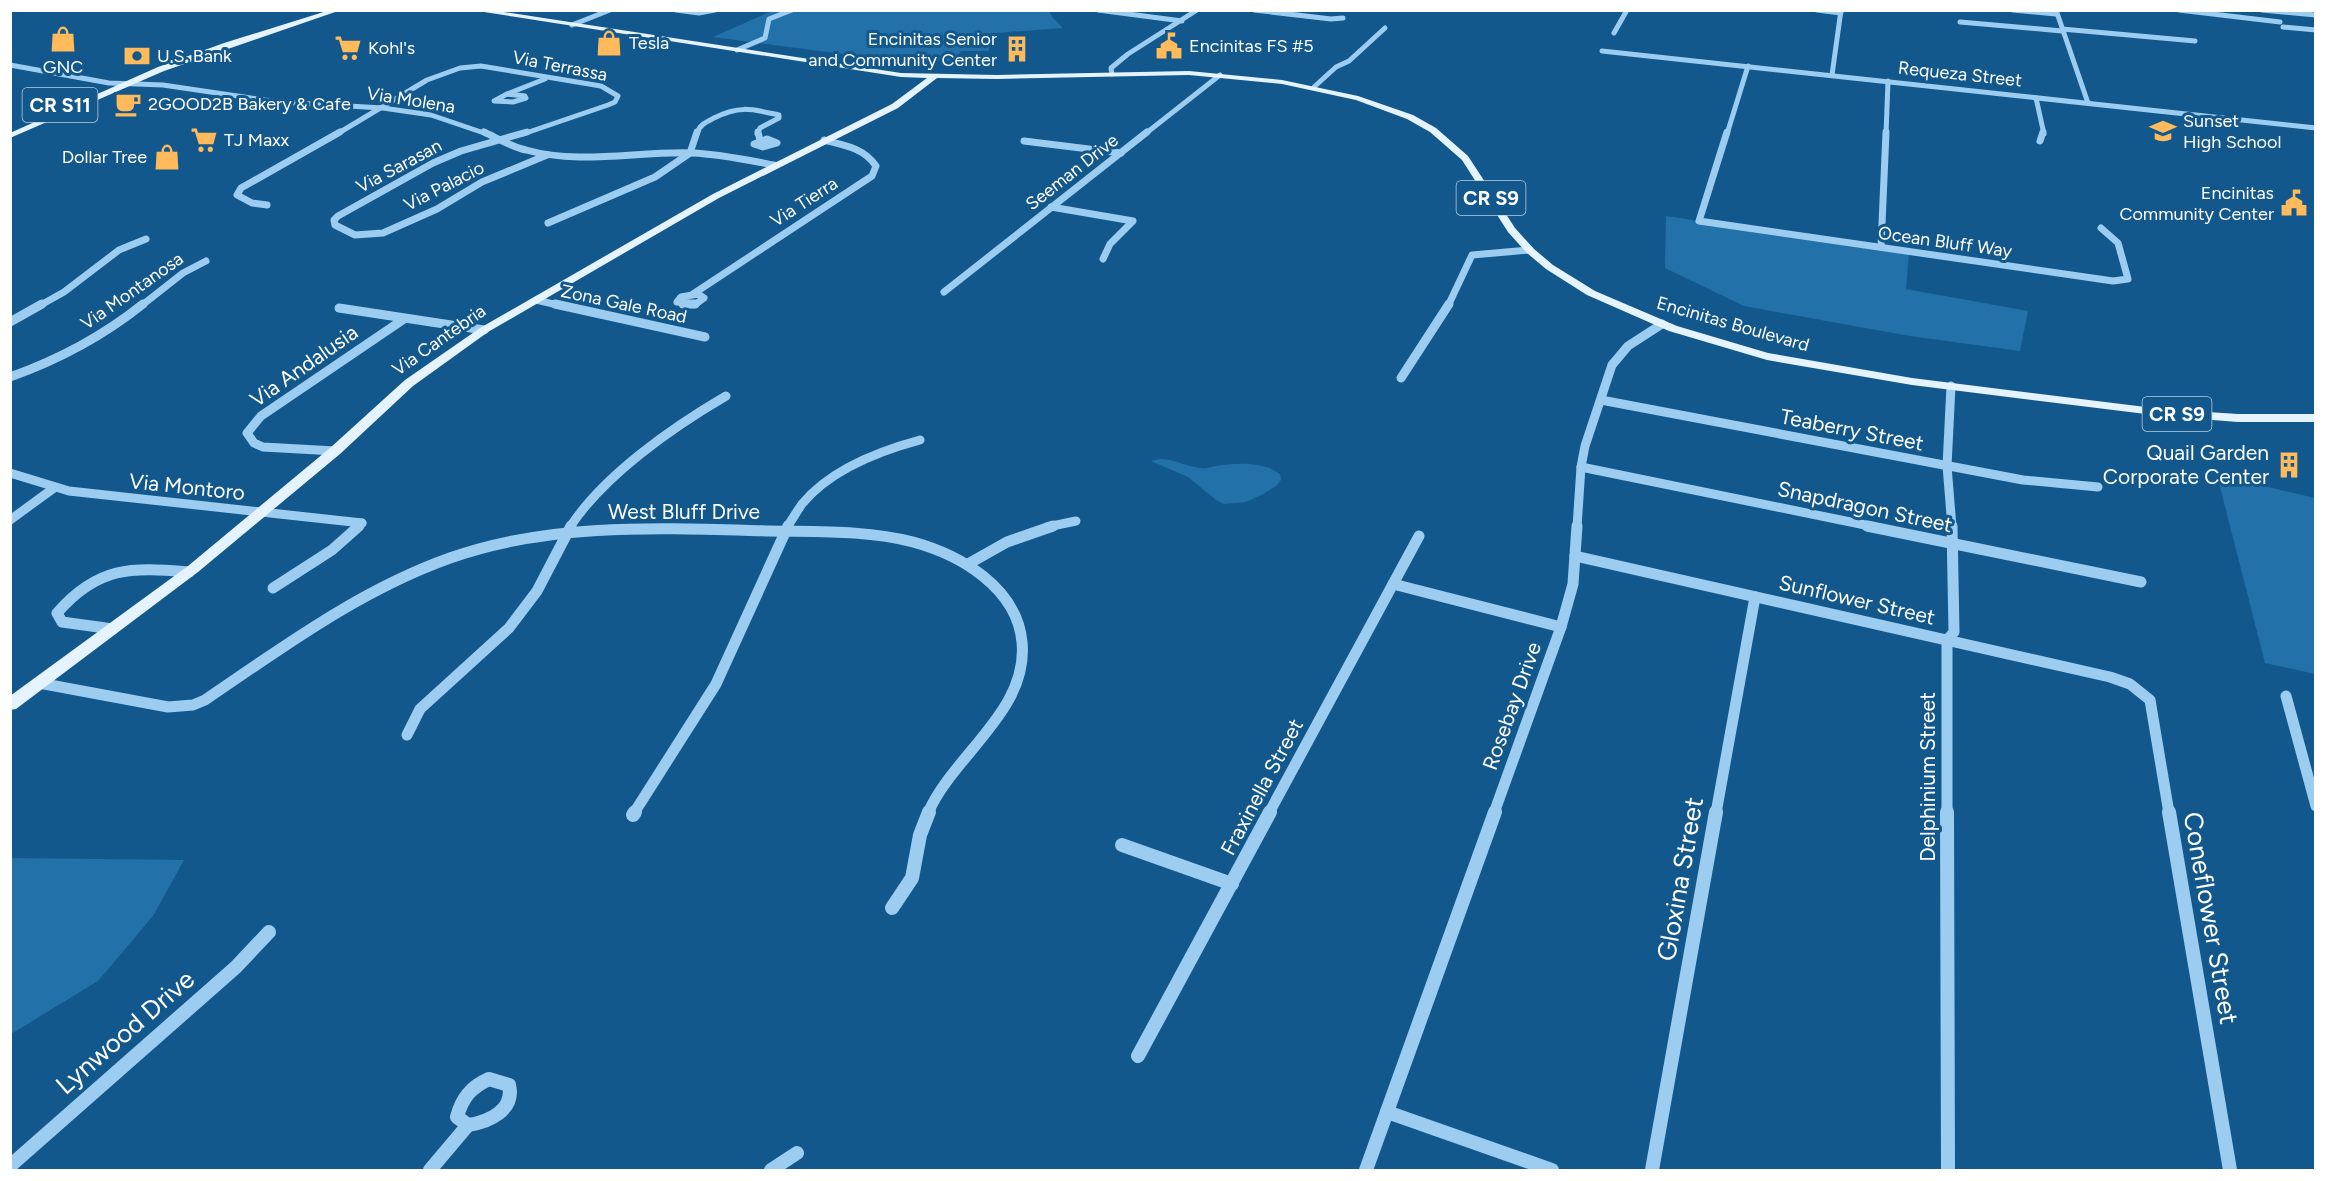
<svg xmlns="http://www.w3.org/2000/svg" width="2326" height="1181" viewBox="0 0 2326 1181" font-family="Figtree,sans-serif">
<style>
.green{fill:#2271a9}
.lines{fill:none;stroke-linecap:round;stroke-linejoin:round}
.minor-far4{stroke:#9ccdf1;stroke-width:5}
.minor-far3{stroke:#9ccdf1;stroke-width:7}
.minor-far2{stroke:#9ccdf1;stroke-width:9}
.minor-far1{stroke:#9ccdf1;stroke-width:11}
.minor{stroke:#9ccdf1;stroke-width:14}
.major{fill:#e5f3ff;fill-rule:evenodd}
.labels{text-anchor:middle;stroke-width:6;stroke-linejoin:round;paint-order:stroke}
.far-poi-label{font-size:18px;fill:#fff;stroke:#13588c;text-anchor:start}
.far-street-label{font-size:18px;fill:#fff;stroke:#13588c}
.shield{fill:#13588c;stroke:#b8cddc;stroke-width:1.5}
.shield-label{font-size:20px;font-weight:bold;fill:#fff}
.street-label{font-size:21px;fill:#fff;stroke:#13588c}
.poi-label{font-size:21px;fill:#fff;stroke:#13588c;text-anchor:end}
.near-street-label{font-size:26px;fill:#fff;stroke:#13588c}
</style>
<rect width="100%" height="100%" fill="#13588c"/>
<g class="green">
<polygon points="774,10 1049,11 1053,18 1063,28 996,33 990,38 992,44 988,51 961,51 954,61 866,57 713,37"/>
<polygon points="1666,216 1909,252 1906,289 2028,311 2020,351 1910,336 1744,306 1665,268"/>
<path d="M1160,459C1175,459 1187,467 1201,468C1207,469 1210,467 1215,466C1236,463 1263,461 1280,474L1281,480L1276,486L1263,494L1246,502L1224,504L1216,500L1188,477L1151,461Z"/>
<polygon points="2217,475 2315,498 2315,674 2265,663"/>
<polygon points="11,858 184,860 153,916 98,981 11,1034"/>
</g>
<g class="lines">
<g class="minor-far4">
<polyline points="676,10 699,13 715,10"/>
<polyline points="1098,10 1182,21"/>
<polyline points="1254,10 1331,19 1343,18"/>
<polyline points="1817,10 1841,13"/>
<polyline points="2013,10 2056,14"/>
<polyline points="2056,10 2088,103"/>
<polyline points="2179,10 2280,22"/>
<polyline points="2262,10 2316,15"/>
<polyline points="1960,22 2062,31"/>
<polyline points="572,25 610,10"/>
<polyline points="2283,27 2316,30"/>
<polyline points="2062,29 2195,41"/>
<polyline points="1614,33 1627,10"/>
<polyline points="737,50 765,38 769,19 792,10"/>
<polyline points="1602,51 2316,128"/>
<polyline points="10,65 109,83 163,85 278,102 383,108 431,115 487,134"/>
<polyline points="1112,74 1111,68 1128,54 1197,10"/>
<polyline points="1832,75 1841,10"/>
<polyline points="1314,87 1336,67 1349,61 1385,28"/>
<polygon points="507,94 525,96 526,98 513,102 494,101"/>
<polyline points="507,94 545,79"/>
<polyline points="2036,98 2044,134"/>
<polyline points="337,134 427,80 460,68 481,66 601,86 618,96 615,102 608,105 523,134"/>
<path d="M697,134C699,125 706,122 714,118C739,105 752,109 779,115V118L760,128L757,134"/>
<polyline points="1145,134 1220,75"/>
<polyline points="1727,134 1748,66"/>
<polyline points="1886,134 1888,81"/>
</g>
<g class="minor-far3">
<path d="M484,132C497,138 512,147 526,150C580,165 637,151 692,153C720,154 747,160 774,165"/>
<polyline points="527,132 461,151 433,163 338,216 334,220 335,225 355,235 383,233 437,209 482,182 547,155"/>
<polyline points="758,132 760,140"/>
<polyline points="1727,132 1699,221 2113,281 2128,279 2118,243 2101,228"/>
<polygon points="767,139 777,143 763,147 754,144"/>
<polyline points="1024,141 1121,153"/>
<polyline points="2040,141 2043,132"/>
<polyline points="267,205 252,203 237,195 241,188 340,132"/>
<polyline points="1051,207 1133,221 1110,244 1103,259"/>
<polyline points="548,223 655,177 690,153 697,132"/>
<polyline points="1881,247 1886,132"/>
<polyline points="944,292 1147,132"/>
<path d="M693,294L872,176L876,166C864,148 844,145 824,140"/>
<polygon points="698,294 704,298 696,304 677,302 681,297"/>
<polyline points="536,300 562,306"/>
<polyline points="39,306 64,292 119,250 146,239"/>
<polyline points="141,306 183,273 206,261"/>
<polyline points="1448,306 1472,255 1530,250"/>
</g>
<g class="minor-far2">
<polyline points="555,304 705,337"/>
<polyline points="683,304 695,304"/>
<polyline points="339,308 484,330"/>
<polyline points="10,322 42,304"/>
<path d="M10,377C58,360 103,336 143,304"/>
<polyline points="1401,378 1449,304"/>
<polyline points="1951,386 1947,466 1952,527"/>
<polyline points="1601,400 2023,480 2098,487"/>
<polyline points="335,451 263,447 254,443 247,433 261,416 404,319"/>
<polyline points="1581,467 1875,527"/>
<polyline points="10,473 69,491 362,523"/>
<polyline points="10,520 54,488"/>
<polyline points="357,527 362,523"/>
<path d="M570,527C604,475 673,427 726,396"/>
<path d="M787,527C792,520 797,511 802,504C830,470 879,451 920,440"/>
<polyline points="1047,527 1076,521"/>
<polyline points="1577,527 1581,467 1585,446 1612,365 1628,346 1662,324"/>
</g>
<g class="minor-far1">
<polyline points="1867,526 2141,582"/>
<polyline points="1575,556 2110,677 2130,684 2150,700 2169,813"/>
<polyline points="968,564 1007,542 1053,526"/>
<polyline points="1393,584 1561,627"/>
<polyline points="273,588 332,550 359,526"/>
<path d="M113,629L62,622L57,613C98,566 131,567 189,572"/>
<path d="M39,683L168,707L193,705L205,700C283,647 360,590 450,558C551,522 663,528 770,531C817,532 867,530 913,542C961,555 1017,588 1022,642C1029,711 953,755 928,813"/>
<polyline points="2286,696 2316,806"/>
<polyline points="407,735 420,709 509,628 537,591 571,526"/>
<polyline points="634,813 716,684 788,526"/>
<polyline points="1269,813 1419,536"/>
<polyline points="1494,813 1561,627 1573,584 1577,526"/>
<polyline points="1716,813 1755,597"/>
<polyline points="1947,813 1947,640 1954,632 1952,526"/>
</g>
<g class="minor">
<polyline points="1947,812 1948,1170"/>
<polyline points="2169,812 2230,1170"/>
<polyline points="633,815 635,812"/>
<polyline points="1122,845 1232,884"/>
<polyline points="892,908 912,878 920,835 929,812"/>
<polyline points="1138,1056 1270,812"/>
<path d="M489,1079L509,1085C515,1110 489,1122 468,1125L457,1117C462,1098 471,1087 489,1079Z"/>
<polyline points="1387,1112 1552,1170"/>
<polyline points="10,1166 236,967 269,932"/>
<polyline points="430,1170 468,1125"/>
<polyline points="771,1170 797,1153"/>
<polyline points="1366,1170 1495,812"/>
<polyline points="1652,1170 1716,812"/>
</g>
<g class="major">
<polygon points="330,10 341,10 164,71 10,138 10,133 158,67 224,43"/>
<polygon points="471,10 491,10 901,73 997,75 1189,71 1282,80 1358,96 1413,115 1436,128 1468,156 1515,228 1534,249 1553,265 1595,291 1677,326 1768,353 1912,378 2162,409 2238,414 2316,414 2316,422 2238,422 2162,416 1912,385 1767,360 1669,331 1587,295 1546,269 1527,253 1508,232 1462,160 1430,132 1407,119 1356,100 1282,84 1189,75 997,79 937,78 898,108 719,198 488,332 413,386 340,454 198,572 16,709 10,710 10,696 188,566 330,448 405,380 480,328 713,194 892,104 927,78 901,77"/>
</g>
</g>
<defs>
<g id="shop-bare" transform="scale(2.07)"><path d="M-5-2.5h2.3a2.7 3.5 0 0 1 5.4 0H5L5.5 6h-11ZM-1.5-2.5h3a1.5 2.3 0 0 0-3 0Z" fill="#ffba5b" stroke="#13588c" stroke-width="2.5" paint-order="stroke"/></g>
<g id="civic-bare" transform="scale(2.07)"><path d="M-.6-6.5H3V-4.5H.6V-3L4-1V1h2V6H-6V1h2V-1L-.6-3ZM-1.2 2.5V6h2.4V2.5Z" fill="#ffba5b" stroke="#13588c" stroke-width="2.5" paint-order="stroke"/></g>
<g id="supermarket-bare" transform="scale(2.07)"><path d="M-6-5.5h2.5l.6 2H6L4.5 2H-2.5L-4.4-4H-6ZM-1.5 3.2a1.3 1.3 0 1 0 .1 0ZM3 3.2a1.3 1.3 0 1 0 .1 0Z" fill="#ffba5b" stroke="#13588c" stroke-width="2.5" paint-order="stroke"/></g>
<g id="building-bare" transform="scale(2.07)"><path d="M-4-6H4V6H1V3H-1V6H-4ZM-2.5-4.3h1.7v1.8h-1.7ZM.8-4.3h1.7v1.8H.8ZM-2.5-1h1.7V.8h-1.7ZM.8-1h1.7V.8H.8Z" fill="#ffba5b" stroke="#13588c" stroke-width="2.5" paint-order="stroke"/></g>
<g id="bank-bare" transform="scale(2.07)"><path d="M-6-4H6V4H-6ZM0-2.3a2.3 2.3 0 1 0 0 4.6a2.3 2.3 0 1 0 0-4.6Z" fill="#ffba5b" stroke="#13588c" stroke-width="2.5" paint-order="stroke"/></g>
<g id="cafe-bare" transform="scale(2.07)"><path d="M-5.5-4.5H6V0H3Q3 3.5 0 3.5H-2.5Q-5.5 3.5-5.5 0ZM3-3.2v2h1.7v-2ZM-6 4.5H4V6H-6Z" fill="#ffba5b" stroke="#13588c" stroke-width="2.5" paint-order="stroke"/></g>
<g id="school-bare" transform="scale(2.07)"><path d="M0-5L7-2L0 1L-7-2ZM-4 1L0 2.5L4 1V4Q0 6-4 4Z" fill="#ffba5b" stroke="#13588c" stroke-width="2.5" paint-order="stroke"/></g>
</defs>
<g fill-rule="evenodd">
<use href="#shop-bare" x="63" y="39"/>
<use href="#shop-bare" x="609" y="43"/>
<use href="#civic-bare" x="1169" y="46"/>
<use href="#supermarket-bare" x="348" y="48"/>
<use href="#building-bare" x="1017" y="49"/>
<use href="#bank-bare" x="137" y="56"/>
<use href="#cafe-bare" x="128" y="104"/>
<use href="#school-bare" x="2163" y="131"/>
<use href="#supermarket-bare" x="204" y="140"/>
<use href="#shop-bare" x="167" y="157"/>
<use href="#civic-bare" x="2294" y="203"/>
<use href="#building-bare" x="2289" y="465"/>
</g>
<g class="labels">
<g class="far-poi-label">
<text x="997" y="45" text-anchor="end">Encinitas Senior<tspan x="997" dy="21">and Community Center</tspan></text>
<text x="629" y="49">Tesla</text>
<text x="1189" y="52">Encinitas FS #5</text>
<text x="368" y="54">Kohl's</text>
<text x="157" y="62">U.S. Bank</text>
<text x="63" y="73" text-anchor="middle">GNC</text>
<text x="148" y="110">2GOOD2B Bakery &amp; Cafe</text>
<text x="2183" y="127">Sunset<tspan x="2183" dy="21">High School</tspan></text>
<text x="224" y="146">TJ Maxx</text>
<text x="147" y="163" text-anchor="end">Dollar Tree</text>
<text x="2274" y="199" text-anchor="end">Encinitas<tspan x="2274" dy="21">Community Center</tspan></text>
</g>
<g class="far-street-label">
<text transform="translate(560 66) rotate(11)" y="6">Via Terrassa</text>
<text transform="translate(1960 74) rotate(6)" y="6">Requeza Street</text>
<text transform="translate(411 100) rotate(9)" y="6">Via Molena</text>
<text transform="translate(399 166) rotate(-28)" y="6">Via Sarasan</text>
<text transform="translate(1072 172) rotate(-38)" y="6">Seeman Drive</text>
<text transform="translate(444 186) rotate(-27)" y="6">Via Palacio</text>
<text transform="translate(804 202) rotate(-33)" y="6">Via Tierra</text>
<text transform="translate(1945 242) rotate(8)" y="6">Ocean Bluff Way</text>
<text transform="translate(132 291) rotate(-35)" y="6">Via Montanosa</text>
<text transform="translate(624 304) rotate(12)" y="6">Zona Gale Road</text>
<text transform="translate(1733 324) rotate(16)" y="6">Encinitas Boulevard</text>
<text transform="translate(439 340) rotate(-35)" y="6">Via Cantebria</text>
</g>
<g class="shield">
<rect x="22.5" y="88" width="75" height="34" rx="4.5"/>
<rect x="1456.5" y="181" width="69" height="34" rx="4.5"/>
<rect x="2142.5" y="397" width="69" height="34" rx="4.5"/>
</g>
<g class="shield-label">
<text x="60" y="112">CR S11</text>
<text x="1491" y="205">CR S9</text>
<text x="2177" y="421">CR S9</text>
</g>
<g class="street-label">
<text transform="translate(304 366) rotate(-35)" y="7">Via Andalusia</text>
<text transform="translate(1852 430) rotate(11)" y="7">Teaberry Street</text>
<text transform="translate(187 487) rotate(6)" y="7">Via Montoro</text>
<text transform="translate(1865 507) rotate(12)" y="7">Snapdragon Street</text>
<text x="684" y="519">West Bluff Drive</text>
<text transform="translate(1857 600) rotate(13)" y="7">Sunflower Street</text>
<text transform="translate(1512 706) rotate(-70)" y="7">Rosebay Drive</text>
<text transform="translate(1928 777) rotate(-90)" y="7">Delphinium Street</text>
<text transform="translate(1262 787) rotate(-62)" y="7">Fraxinella Street</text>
</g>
<g class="poi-label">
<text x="2269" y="460">Quail Garden<tspan x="2269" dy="24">Corporate Center</tspan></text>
</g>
<g class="near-street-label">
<text transform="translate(1680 879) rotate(-80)" y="9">Gloxina Street</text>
<text transform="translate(2211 918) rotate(80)" y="9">Coneflower Street</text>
<text transform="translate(125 1032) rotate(-41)" y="9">Lynwood Drive</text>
</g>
</g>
<rect width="2326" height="1181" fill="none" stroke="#ffffff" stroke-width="24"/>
</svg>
